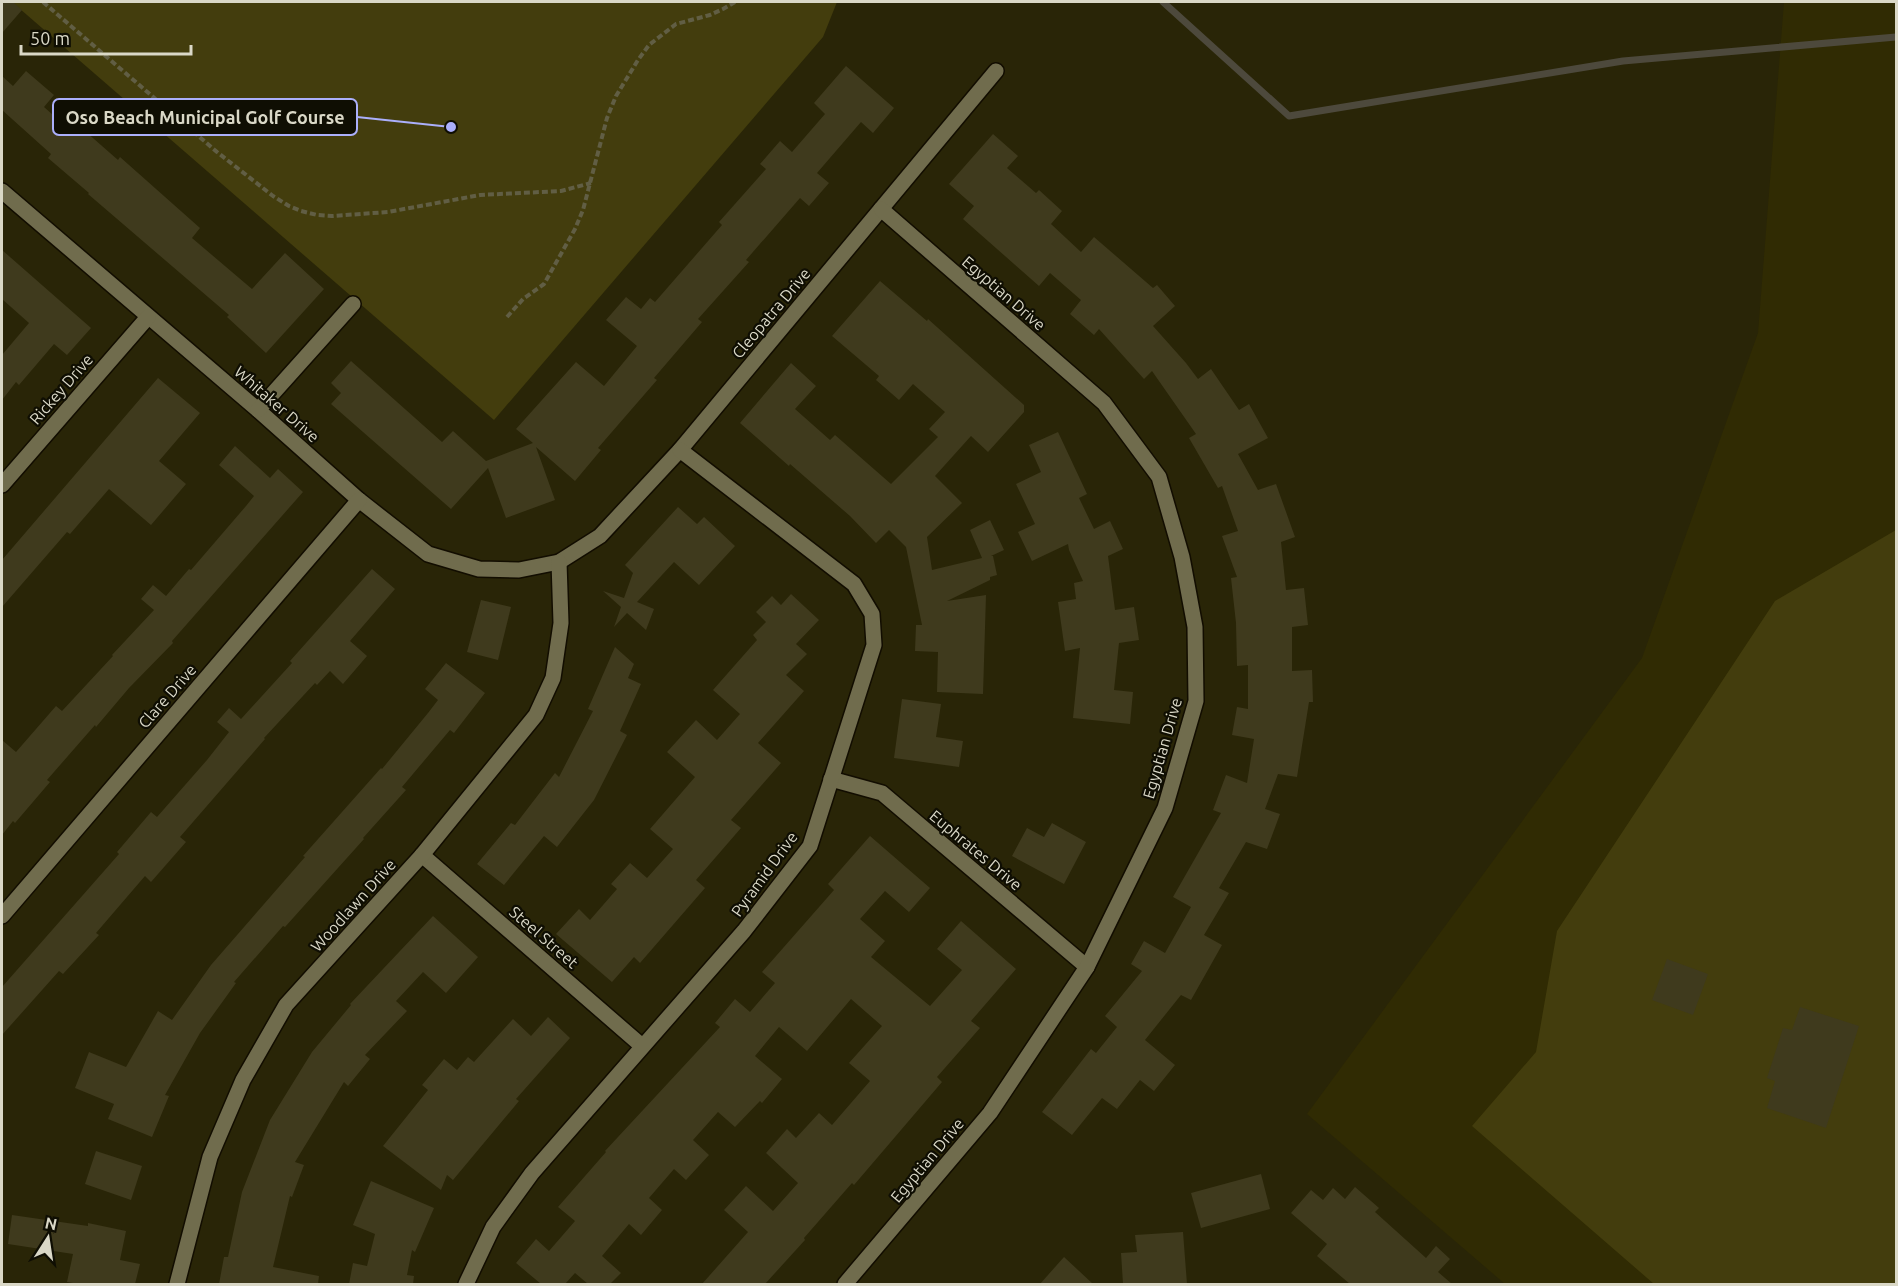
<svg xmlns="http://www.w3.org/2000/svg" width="1898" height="1286" viewBox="0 0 1898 1286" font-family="Ubuntu,sans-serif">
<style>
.built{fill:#302b03}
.green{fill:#433d0d}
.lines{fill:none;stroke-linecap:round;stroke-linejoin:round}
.stream{stroke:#4d493c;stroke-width:7}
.building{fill:#3f3a1d}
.minor-casing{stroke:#120d00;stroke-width:18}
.path{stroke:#615e44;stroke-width:4;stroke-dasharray:6 3;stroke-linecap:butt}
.minor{stroke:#706c4d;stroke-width:15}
.labels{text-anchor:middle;stroke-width:4.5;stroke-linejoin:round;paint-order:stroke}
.street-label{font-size:16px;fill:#dad8c7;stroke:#0f0e03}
.leader{fill:none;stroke:#abaffb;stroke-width:2}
.callout-dot{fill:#abaffb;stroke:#0f0e03;stroke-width:2}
.callout{fill:#0f0e03;stroke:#abaffb;stroke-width:2}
.callout-label{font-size:18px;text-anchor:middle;font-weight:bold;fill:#dad8c7}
</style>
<rect width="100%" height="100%" fill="#292507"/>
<polygon class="built" points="1784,2 1896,2 1896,1284 1505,1284 1307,1114 1642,658 1758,333"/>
<g class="green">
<polygon points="12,2 837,2 823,37 494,420"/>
<polygon points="1896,530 1896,1284 1654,1284 1472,1126 1536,1052 1557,931 1775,601"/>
</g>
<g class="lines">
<polyline class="stream" points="1163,2 1289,116 1623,61 1896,37"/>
</g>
<g class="building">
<polygon points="2,2 13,2 22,10 2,33"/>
<polygon points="846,66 894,108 873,133 861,122 817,173 829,183 809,206 800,198 746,260 749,262 698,319 702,322 654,378 657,380 598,448 601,450 575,481 536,447 555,500 506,518 488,468 451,509 331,404 341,393 331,383 351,361 442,442 453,431 486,461 533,443 516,429 576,362 604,386 637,346 606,320 626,297 641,309 650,298 655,302 722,225 719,222 766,169 760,164 780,141 792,152 825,114 814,103"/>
<polygon points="26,71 54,95 44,107 71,131 77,124 118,160 120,157 200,228 192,238 252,289 285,253 324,289 266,353 227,317 229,315 88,194 89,193 48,158 51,154 2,110 2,76 13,86"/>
<polygon points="993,134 1018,156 1007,168 1036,193 1039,190 1062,211 1051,224 1081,252 1094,237 1153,288 1157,285 1175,306 1153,326 1186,363 1198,379 1211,369 1239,410 1249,404 1268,438 1238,454 1258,490 1276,484 1295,537 1281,542 1286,590 1304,588 1308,625 1292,627 1292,671 1312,670 1313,702 1309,702 1297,777 1278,774 1265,809 1280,814 1267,849 1246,842 1219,888 1229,893 1204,935 1222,945 1191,1000 1181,995 1145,1040 1175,1065 1154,1091 1140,1080 1117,1109 1102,1098 1072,1135 1042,1112 1091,1049 1096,1053 1117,1027 1105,1016 1142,971 1131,964 1144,941 1165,953 1191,907 1173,897 1221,813 1213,810 1226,775 1247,783 1254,739 1232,735 1237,707 1248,709 1248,665 1237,666 1236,623 1231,578 1237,577 1222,536 1238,531 1222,486 1218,488 1189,438 1196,434 1152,371 1144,379 1099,329 1094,335 1070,314 1081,300 1050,273 1039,286 963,219 974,206 949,184"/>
<polygon points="2,250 91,328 67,355 54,344 19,385 16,382 2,400 2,355 29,323 2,299"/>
<polygon points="880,281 927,321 928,319 1024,405 1024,412 988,452 971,436 935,476 962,503 927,537 932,570 982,558 970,530 990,520 1004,550 991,556 993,556 997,575 990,577 990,580 947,601 986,595 983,694 937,692 938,652 915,651 916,625 922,625 906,547 889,530 876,543 850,516 790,464 789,466 740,423 791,363 816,386 795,409 830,440 835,435 891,484 938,437 929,429 945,412 913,384 899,400 876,380 879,376 832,336"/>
<polygon points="158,378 200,413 159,461 186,484 151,525 109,489 70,534 67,532 2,607 2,560"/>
<polygon points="1058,432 1087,494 1079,498 1094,529 1110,521 1123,549 1108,556 1115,610 1134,607 1139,640 1119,643 1114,690 1133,692 1130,724 1073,718 1080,648 1065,651 1058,602 1076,599 1074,583 1083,581 1069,550 1068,544 1032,561 1018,532 1035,524 1016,484 1041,472 1029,445"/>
<polygon points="235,446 270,478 278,469 303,492 172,641 173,643 129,688 96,727 95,725 47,780 50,782 15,823 13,821 2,835 2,740 16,752 56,706 62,711 113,656 112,655 154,610 141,599 153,585 166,596 189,569 191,570 246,506 254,496 219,465"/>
<polygon points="678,507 697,524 704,517 735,546 699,585 674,562 637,602 654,609 646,630 627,613 614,627 621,607 603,591 624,598 633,573 625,565"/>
<polygon points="372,569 395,589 350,641 367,656 343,684 330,671 317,685 315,683 264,738 265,739 180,837 186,842 151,882 145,876 96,933 99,935 63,974 59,971 2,1035 2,987 119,854 117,852 151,812 157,817 207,760 229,732 217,722 229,708 241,719 292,663 290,661"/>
<polygon points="791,594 819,620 796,644 807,654 786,675 804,691 758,743 781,763 731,820 741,828 696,880 705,888 640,963 634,957 612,982 556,934 579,909 590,920 617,889 611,884 630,863 647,878 673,849 650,829 695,777 667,752 696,720 717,740 740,714 713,690 757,640 753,635 766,622 756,612 772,596 781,605"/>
<polygon points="481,600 511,607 498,660 467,652"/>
<polygon points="615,647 634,664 628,678 641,684 620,731 627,735 594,800 557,847 544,836 504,885 477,864 511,823 515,825 555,773 559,777 593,711 588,709"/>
<polygon points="446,663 485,693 454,733 450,730 402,787 406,790 363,838 364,839 285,927 283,926 234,982 236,983 200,1033 165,1095 169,1096 152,1137 108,1119 114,1104 75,1088 89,1052 126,1067 158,1011 172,1020 211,965 305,857 303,856 381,768 382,769 428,713 438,700 425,689"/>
<polygon points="902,699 941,704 936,737 963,741 959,767 894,758"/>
<polygon points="1052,823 1086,842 1064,884 1012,856 1027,828 1044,837"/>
<polygon points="870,836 930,888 909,912 885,891 860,919 885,941 871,957 930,1006 962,970 937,949 961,921 1016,969 971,1021 980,1028 937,1077 942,1082 854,1185 852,1183 804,1238 805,1240 765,1284 702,1284 748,1232 724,1210 746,1186 773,1211 798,1183 766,1153 787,1129 796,1138 819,1113 832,1125 870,1081 849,1063 882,1026 851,999 807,1051 779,1027 755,1056 782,1079 762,1103 760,1101 735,1127 718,1112 693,1140 709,1155 686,1180 674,1169 649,1198 662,1210 641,1235 629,1224 602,1256 621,1273 610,1284 588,1284 575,1273 565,1284 541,1284 516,1263 536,1239 549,1251 575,1221 558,1207 606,1152 605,1151 720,1027 715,1023 735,999 750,1012 775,983 762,972 834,890 828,884"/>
<polygon points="433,916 478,957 446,993 423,972 396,1001 407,1011 365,1055 370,1059 348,1086 344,1082 295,1162 304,1165 292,1197 290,1196 273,1267 319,1276 318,1284 219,1284 224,1257 228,1257 242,1192 270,1120 312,1052 351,1005 350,1004"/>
<polygon points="1667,959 1708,974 1693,1015 1652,1000"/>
<polygon points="1800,1007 1859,1026 1826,1128 1767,1108 1775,1081 1767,1078 1783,1028 1792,1030"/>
<polygon points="548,1017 570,1038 516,1099 519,1101 453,1180 447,1175 441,1190 383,1146 428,1090 422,1085 444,1059 457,1070 468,1057 474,1062 513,1019 531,1036"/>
<polygon points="96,1151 142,1166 131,1200 85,1184"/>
<polygon points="1261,1174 1270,1209 1201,1228 1191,1193"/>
<polygon points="371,1181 434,1208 415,1252 412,1250 407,1275 414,1276 413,1284 349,1284 353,1263 367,1266 375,1234 353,1225"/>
<polygon points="1355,1187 1379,1208 1375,1212 1426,1258 1436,1246 1450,1259 1438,1272 1452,1284 1350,1284 1317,1256 1327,1244 1291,1213 1311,1190 1323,1200 1333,1188 1345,1199"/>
<polygon points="12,1215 88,1226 88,1223 126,1231 120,1260 140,1264 135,1284 79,1284 67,1282 73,1254 8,1244"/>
<polygon points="1183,1232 1187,1284 1123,1284 1121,1253 1137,1252 1135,1235"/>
<polygon points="1064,1257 1093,1284 1040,1284"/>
</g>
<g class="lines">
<g class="minor-casing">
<g id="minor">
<polyline points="2,191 258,410 359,500 428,554 479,569 519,570 559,562 600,536 680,450 996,71"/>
<polyline points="258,410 353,304"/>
<polyline points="2,485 148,317"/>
<polyline points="831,779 882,793 1087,967"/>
<polyline points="422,855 642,1046"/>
<polyline points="2,916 359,500"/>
<polyline points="177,1284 210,1157 243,1080 286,1005 422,855 536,715 553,678 561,623 559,562"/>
<polyline points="466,1284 493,1227 532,1173 744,931 810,846 874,645 872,614 854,584 680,450"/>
<polyline points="845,1284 990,1113 1087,967 1165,808 1196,701 1195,627 1182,557 1159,477 1104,403 881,209"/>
</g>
</g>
<g class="path">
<polyline points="43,2 217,152 273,196 289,206 301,211 317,215 332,216 388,212 480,195 561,191 591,183"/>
<polyline points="507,317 523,299 544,284 575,229 583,210 607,118 616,96 638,60 649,45 676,24 710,15 723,9 735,2"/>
</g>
<use href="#minor" class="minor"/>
</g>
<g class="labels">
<g class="street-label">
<text transform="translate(1004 293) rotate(41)" y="6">Egyptian Drive</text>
<text transform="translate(771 313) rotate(-50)" y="6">Cleopatra Drive</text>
<text transform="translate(61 389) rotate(-49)" y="6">Rickey Drive</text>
<text transform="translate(277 404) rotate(41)" y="6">Whitaker Drive</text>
<text transform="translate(167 696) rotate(-49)" y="6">Clare Drive</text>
<text transform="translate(1162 748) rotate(-74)" y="6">Egyptian Drive</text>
<text transform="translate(976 850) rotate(40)" y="6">Euphrates Drive</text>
<text transform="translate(764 874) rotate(-54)" y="6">Pyramid Drive</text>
<text transform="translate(353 905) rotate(-48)" y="6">Woodlawn Drive</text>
<text transform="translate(544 937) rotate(41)" y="6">Steel Street</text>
<text transform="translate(927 1160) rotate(-50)" y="6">Egyptian Drive</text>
</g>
</g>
<path class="leader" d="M451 127L357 117"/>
<circle class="callout-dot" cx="451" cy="127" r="6"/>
<rect class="callout" x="53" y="99" width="304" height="36" rx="6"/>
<g class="callout-label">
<text x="205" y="124">Oso Beach Municipal Golf Course</text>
</g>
<rect width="1898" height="1286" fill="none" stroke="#dad8c7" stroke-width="6"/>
<g transform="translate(48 1238) rotate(12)" stroke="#0f0e03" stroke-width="4.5" paint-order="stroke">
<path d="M0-4.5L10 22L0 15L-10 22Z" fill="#dad8c7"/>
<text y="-9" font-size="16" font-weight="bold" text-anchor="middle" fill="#dad8c7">N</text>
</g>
<path d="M21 45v9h170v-9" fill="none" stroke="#dad8c7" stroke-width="3"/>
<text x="30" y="45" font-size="18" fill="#dad8c7" stroke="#0f0e03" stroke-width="4.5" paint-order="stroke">50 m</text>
</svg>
